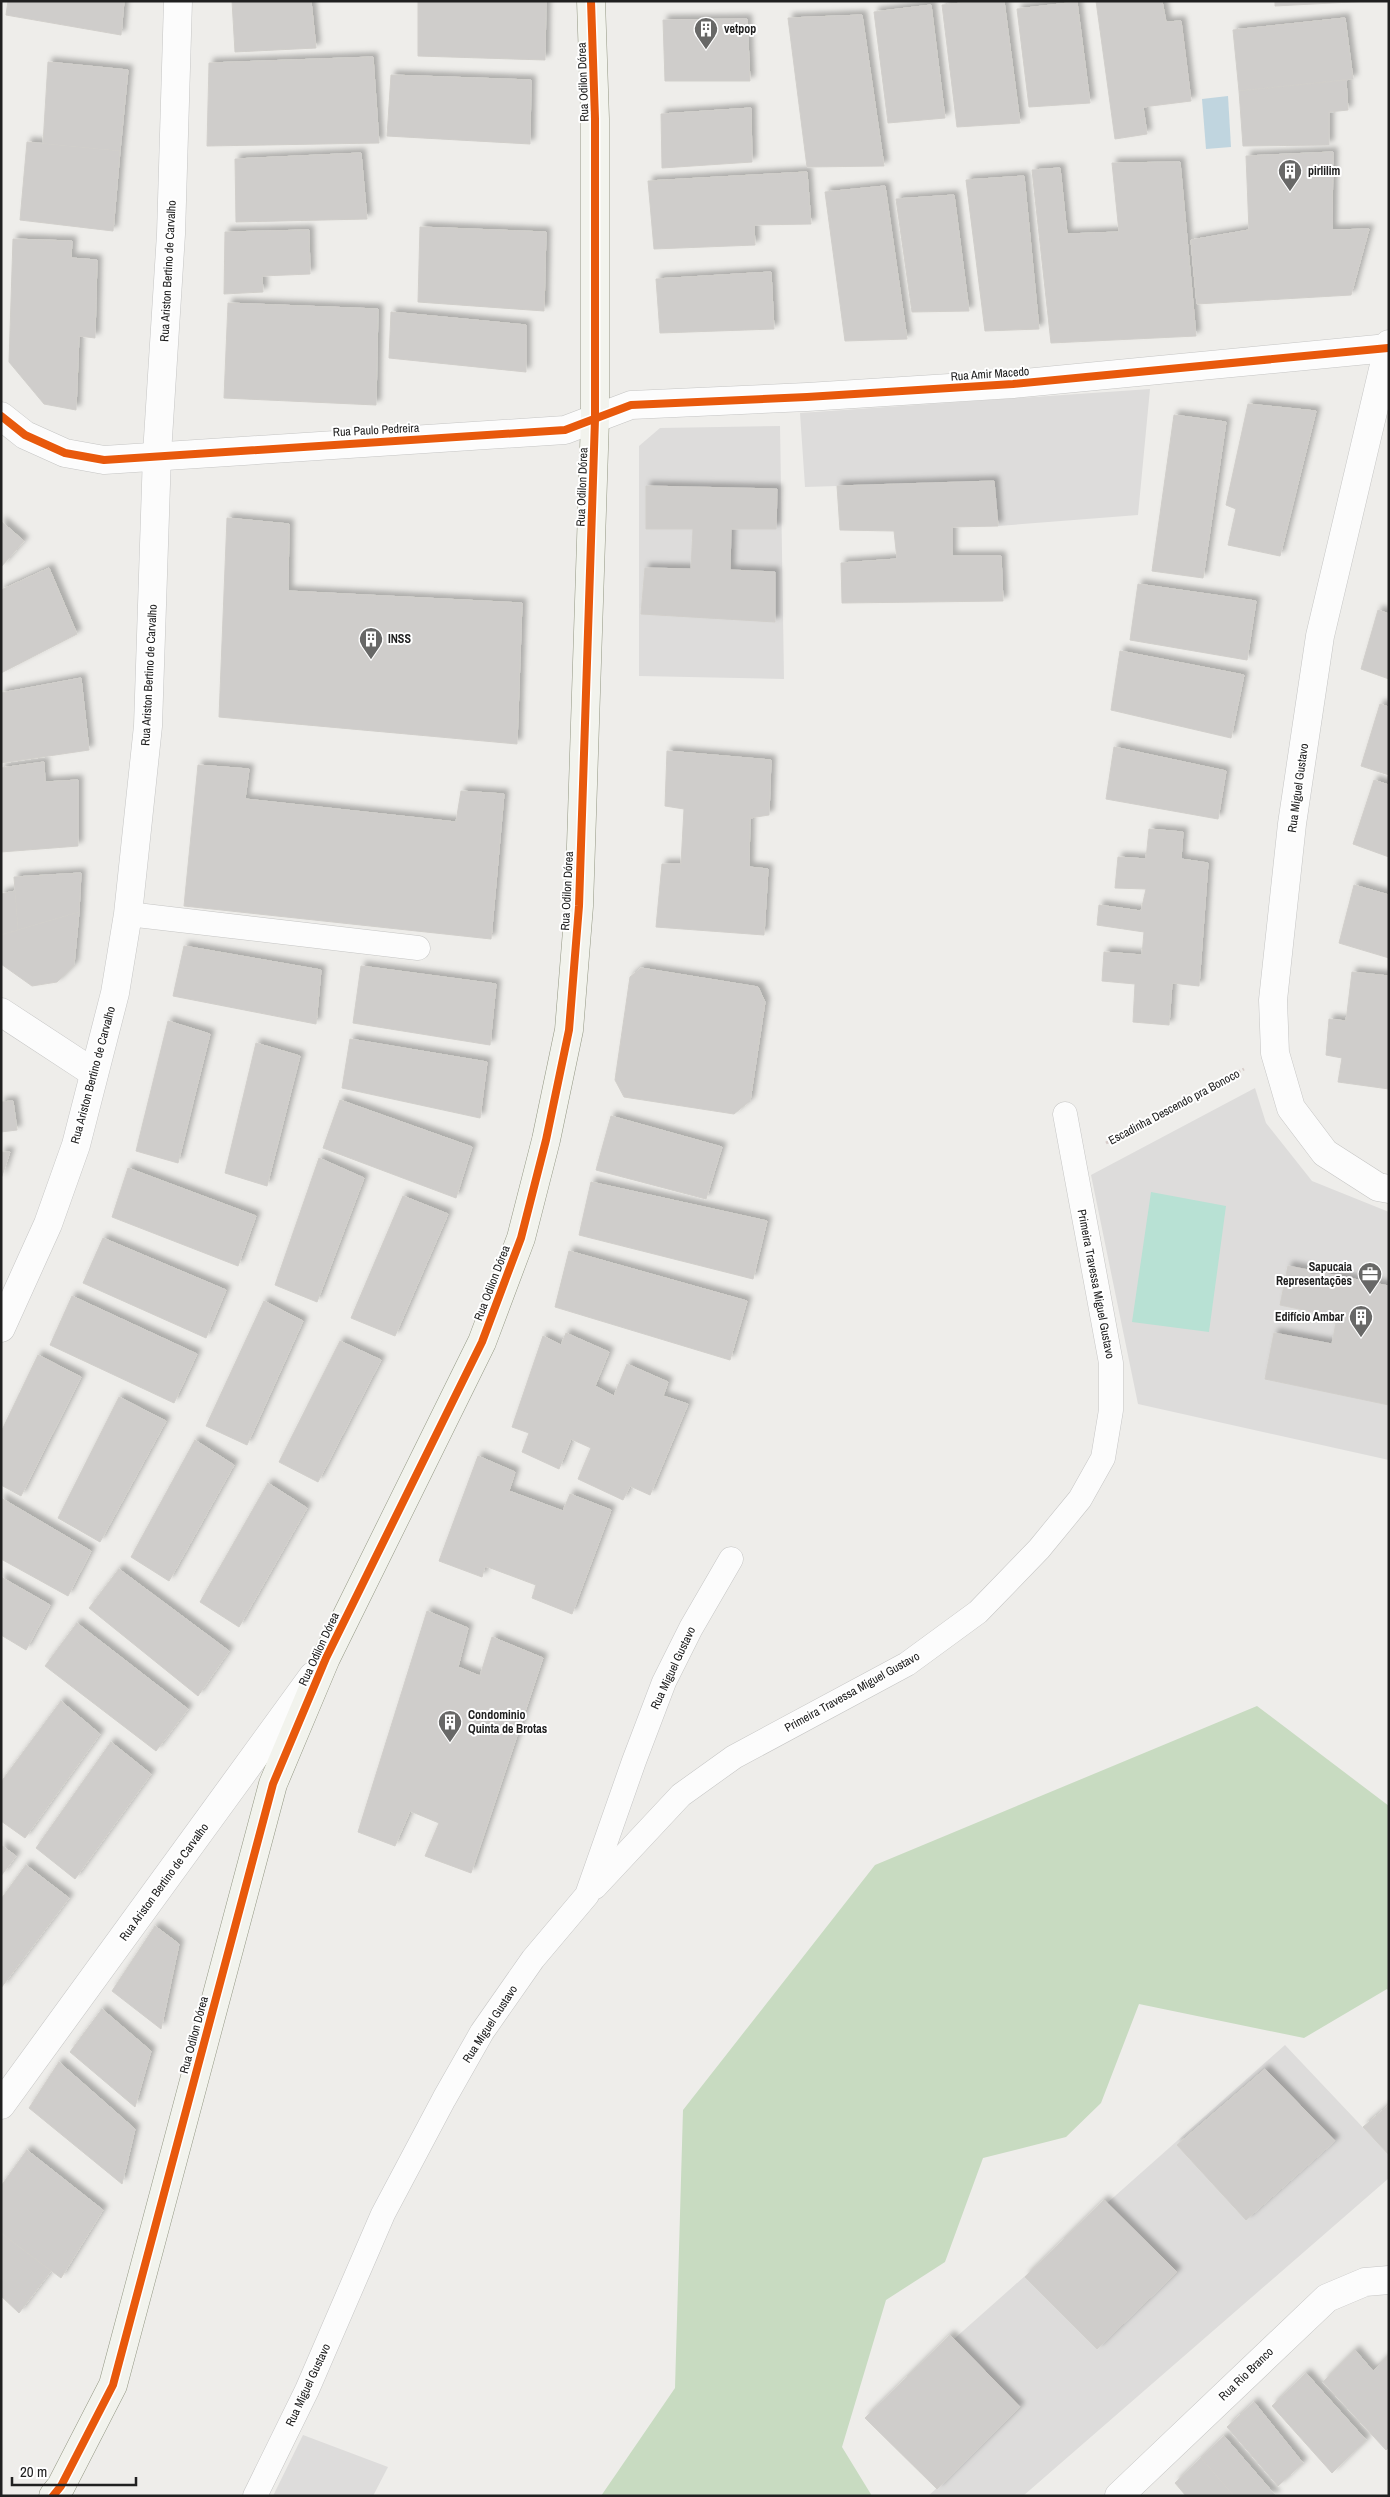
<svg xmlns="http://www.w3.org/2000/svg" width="1390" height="2497" viewBox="0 0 1390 2497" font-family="'Archivo Narrow',sans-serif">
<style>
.residential{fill:#dddcdb}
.forest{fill:#c8dbc1}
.pitch{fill:#b8e1d4}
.water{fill:#c0d5df}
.building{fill:#cfcdcb;stroke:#d1cfcb;filter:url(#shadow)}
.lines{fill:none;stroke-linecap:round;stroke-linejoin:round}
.lane-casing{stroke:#c5c5c4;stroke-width:25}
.street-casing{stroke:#c5c5c4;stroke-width:29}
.secondary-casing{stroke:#939783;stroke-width:29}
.path{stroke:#d7ccc9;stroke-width:3;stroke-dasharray:2.5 2.5;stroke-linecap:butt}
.lane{stroke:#fcfcfc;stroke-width:24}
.street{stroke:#fcfcfc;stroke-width:28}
.secondary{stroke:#f2f3ed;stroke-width:28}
.cycleway-casing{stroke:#fff;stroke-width:11}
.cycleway{stroke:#e8590c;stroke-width:8}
.labels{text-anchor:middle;stroke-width:4;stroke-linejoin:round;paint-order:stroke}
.poi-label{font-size:12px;font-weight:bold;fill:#202020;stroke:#fff;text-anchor:start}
.street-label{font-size:12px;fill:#202020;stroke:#fff}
</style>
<defs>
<filter id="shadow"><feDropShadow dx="4.5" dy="-4.5" stdDeviation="2.5" flood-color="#0004"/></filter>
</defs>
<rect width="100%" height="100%" fill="#eeedea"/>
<g class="residential">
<polygon points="1150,389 1138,515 998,526 994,481 805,487 800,413"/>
<polygon points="780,426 784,679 639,676 639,446 660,428"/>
<polygon points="1255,1088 1266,1123 1312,1181 1389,1212 1389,1460 1138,1404 1091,1175"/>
<polygon points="1285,2045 1389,2155 1389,2178 1023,2496 928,2496 937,2488 865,2418"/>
<polygon points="303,2435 388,2467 373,2496 273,2496"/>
</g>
<polygon class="forest" points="1257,1706 1389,1806 1389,1991 1387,1989 1304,2038 1139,2004 1101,2103 1066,2137 983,2158 945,2262 886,2300 842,2447 872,2496 601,2496 675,2388 683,2110 875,1865"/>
<polygon class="pitch" points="1151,1192 1226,1206 1209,1332 1132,1322"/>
<polygon class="water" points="1228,96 1231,147 1206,149 1202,99"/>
<g class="building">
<polygon points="8,1 124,1 121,35 6,15"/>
<polygon points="232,1 311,1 316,48 235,52"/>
<polygon points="418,1 546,1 545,60 418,56"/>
<polygon points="982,1 1004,1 1020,123 957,127 942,5"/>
<polygon points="1096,1 1162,1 1166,22 1181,21 1191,101 1143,107 1147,134 1115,139"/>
<polygon points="1275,1 1371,1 1275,6"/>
<polygon points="1077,2 1090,103 1029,107 1017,9"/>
<polygon points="931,5 945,118 888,123 874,12"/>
<polygon points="862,15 884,166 807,167 788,18"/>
<polygon points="1345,18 1353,79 1239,91 1233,30"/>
<polygon points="747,19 750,81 665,81 663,20"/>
<polygon points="373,57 379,143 207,146 209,63"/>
<polygon points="48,62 128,70 120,151 43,144"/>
<polygon points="391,75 531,80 530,144 387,136"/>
<polygon points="1346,80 1348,110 1329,112 1329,145 1243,146 1239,91"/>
<polygon points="751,108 752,162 662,168 661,114"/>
<polygon points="27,142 120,151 113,231 20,220"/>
<polygon points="1333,152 1332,230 1369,229 1351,295 1197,304 1191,240 1249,230 1246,156"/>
<polygon points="361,153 367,219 236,222 235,159"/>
<polygon points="1180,162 1196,336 1051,343 1032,170 1060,168 1067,234 1119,232 1112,163"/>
<polygon points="807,172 811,224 754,225 755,245 654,249 648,181"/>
<polygon points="1024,176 1039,329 985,331 966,180"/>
<polygon points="885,186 907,339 845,341 825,192"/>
<polygon points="954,195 969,311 912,312 896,199"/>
<polygon points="420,227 546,232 544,311 418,302"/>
<polygon points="309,230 310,274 262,276 263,292 224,294 225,232"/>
<polygon points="13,239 72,241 71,258 97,260 95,338 79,336 76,410 44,404 9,362"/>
<polygon points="771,272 774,329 660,333 656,279"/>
<polygon points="228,303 378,309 376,405 224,398"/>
<polygon points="391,312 526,325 526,372 389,358"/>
<polygon points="1248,404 1316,411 1280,556 1228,545 1236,509 1226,505"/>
<polygon points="1174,415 1226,422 1203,578 1152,571"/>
<polygon points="994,481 998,526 952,527 952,556 1001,556 1003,601 842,603 841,563 897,559 894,531 840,530 837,486"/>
<polygon points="646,486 777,489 776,529 731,529 730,570 775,572 775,622 641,614 645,568 691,569 693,529 646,529"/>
<polygon points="227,518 289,524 288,591 522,603 517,744 219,717"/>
<polygon points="1,521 24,541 1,567"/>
<polygon points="49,568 77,634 1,673 1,590"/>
<polygon points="1138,584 1256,601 1247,660 1130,640"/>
<polygon points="1378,610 1389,614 1389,679 1361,669"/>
<polygon points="1120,651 1244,675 1231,738 1111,710"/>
<polygon points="81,678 89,750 1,763 1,693"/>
<polygon points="1380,704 1389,707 1389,775 1361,766"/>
<polygon points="1114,747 1226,771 1218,819 1106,799"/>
<polygon points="667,751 771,760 769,815 750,818 749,867 768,869 764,935 656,927 662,864 681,864 684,809 665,806"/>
<polygon points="44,762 45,782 78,780 78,846 1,852 1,768"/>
<polygon points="198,765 249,769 245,799 456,822 461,791 504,794 491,939 184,906"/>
<polygon points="1374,780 1389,785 1389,857 1353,844"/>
<polygon points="1149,829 1183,832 1181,859 1208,863 1199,986 1172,983 1169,1025 1133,1022 1135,984 1102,981 1104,952 1142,955 1144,932 1097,925 1099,905 1141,911 1146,889 1115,888 1118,857 1146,859"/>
<polygon points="81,873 79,912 18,930 14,877"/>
<polygon points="1354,885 1389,895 1389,958 1339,943"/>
<polygon points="15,891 18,930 1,935 1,894"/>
<polygon points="79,912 74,965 57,982 32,986 1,964 1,935"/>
<polygon points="184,946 321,970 316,1024 173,996"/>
<polygon points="361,966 496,984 490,1045 353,1023"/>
<polygon points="641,968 758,987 765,1002 750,1101 734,1114 624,1097 615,1080 630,977"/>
<polygon points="1352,972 1389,976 1389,1089 1338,1082 1342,1058 1326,1055 1329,1019 1346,1021"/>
<polygon points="168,1021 210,1034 178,1163 136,1151"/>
<polygon points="350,1039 487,1062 480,1118 342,1088"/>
<polygon points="256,1043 300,1056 267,1186 225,1173"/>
<polygon points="340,1100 472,1147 456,1198 323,1148"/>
<polygon points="13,1101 17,1130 1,1132 1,1102"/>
<polygon points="611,1116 722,1147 706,1199 596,1170"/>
<polygon points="1,1152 10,1152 1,1179"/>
<polygon points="319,1158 364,1178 317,1302 275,1285"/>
<polygon points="128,1168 256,1216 238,1266 112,1217"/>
<polygon points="591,1182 767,1221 753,1279 579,1235"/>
<polygon points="403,1196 448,1214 395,1336 351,1318"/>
<polygon points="103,1238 226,1290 206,1338 83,1283"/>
<polygon points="569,1251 747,1301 730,1360 555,1307"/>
<polygon points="1288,1266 1389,1286 1389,1405 1265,1379 1274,1333 1332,1344 1337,1317 1280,1305"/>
<polygon points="72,1296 197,1354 174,1403 50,1345"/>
<polygon points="264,1301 303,1321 247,1445 206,1426"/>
<polygon points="566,1333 609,1352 595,1386 614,1396 627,1364 668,1382 663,1396 688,1404 650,1495 630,1486 623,1500 578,1479 591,1448 571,1439 559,1469 522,1452 529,1433 512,1427 543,1336 561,1345"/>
<polygon points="340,1341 381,1360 318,1482 279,1462"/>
<polygon points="38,1355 81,1377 21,1496 1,1485 1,1432"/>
<polygon points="119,1397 166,1421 100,1542 58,1518"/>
<polygon points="195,1440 234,1465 169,1581 131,1557"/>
<polygon points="478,1456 515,1472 509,1491 563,1511 570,1494 611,1510 572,1614 532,1598 536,1585 485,1566 482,1577 439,1561"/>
<polygon points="268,1483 307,1508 239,1627 200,1602"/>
<polygon points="1,1498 91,1551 68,1596 1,1559"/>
<polygon points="119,1569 229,1651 198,1696 89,1608"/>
<polygon points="1,1577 50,1605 26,1650 1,1635"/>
<polygon points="427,1611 468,1628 458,1667 480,1676 492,1637 543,1658 471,1873 425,1856 439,1823 410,1811 395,1846 358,1832"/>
<polygon points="77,1623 188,1709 156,1751 45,1666"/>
<polygon points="61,1701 100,1734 25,1838 1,1821 1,1782"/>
<polygon points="111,1742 151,1774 75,1879 36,1848"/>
<polygon points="1,1845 16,1856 1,1876"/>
<polygon points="26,1865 69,1898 1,1988 1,1899"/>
<polygon points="155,1926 179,1944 161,2029 112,1991"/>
<polygon points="102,2009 151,2051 135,2107 70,2052"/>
<polygon points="59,2062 135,2129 122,2184 29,2108"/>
<polygon points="1265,2069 1335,2141 1246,2220 1177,2145"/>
<polygon points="1389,2105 1389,2155 1363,2127"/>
<polygon points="27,2150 103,2210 61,2278 1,2233 1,2186"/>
<polygon points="1104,2200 1177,2272 1097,2349 1025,2277"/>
<polygon points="1,2233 51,2271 19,2313 1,2296"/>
<polygon points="950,2335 1020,2407 937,2489 865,2418"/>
<polygon points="1355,2350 1373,2371 1389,2355 1389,2447 1386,2450 1323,2382"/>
<polygon points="1306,2373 1366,2440 1332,2473 1272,2406"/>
<polygon points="1254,2402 1303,2463 1278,2486 1227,2427"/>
<polygon points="1224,2436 1276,2496 1234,2496 1201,2458"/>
<polygon points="1201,2458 1234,2496 1186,2496 1175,2483"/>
</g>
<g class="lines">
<g class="lane-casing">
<g id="lane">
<polyline points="128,914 418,948"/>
<polyline points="595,1887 681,1795 734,1757 907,1664 978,1612 1039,1549 1080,1499 1103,1458 1111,1410 1111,1363 1065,1114"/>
<polyline points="255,2496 307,2390 383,2214 444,2099 482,2032 533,1959 587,1895 634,1761 664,1682 691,1628 731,1559"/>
</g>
</g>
<g class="street-casing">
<g id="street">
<polyline points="1389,344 1320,636 1292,824 1273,1000 1275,1053 1291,1108 1325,1153 1378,1187 1389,1189"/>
<polyline points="1,416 25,435 65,453 104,460 565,430 631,405 807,397 1013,384 1388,348"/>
<polyline points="1,1012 94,1073"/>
<polyline points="1,1328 48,1224 76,1145 115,993 128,914 148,726 157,454 171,234 178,1"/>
<polyline points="1,2105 313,1676"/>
<polyline points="1119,2496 1327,2298 1365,2282 1389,2280"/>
</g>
</g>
<g class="secondary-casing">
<polyline id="secondary" points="53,2496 61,2486 113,2385 273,1784 326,1658 482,1342 521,1238 546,1140 569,1030 579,906 595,419 595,119 591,1"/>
</g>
<polyline class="path" points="1106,1143 1244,1069"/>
<use href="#lane" class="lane"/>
<use href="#street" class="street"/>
<use href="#secondary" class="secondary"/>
<g class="cycleway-casing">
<g id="cycleway">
<polyline points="1,416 25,435 65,453 104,460 565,430 631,405 807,397 1013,384 1388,348"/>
<polyline points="53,2496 61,2486 113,2385 273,1784 326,1658 482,1342 521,1238 546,1140 569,1030 579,906 595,419 595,119 591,1"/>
</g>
</g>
<use href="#cycleway" class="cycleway"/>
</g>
<defs>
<g id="building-pin" transform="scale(1.25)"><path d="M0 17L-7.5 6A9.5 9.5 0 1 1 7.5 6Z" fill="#686867" stroke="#fff"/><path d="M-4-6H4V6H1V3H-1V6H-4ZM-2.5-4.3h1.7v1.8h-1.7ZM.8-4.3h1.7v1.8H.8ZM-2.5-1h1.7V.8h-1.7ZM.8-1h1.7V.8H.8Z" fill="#fff"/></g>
<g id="office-pin" transform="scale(1.25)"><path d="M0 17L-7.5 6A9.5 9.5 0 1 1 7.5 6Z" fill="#686867" stroke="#fff"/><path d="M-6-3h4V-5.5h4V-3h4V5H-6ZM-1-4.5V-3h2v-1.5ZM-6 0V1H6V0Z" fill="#fff"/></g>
</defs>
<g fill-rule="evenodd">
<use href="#building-pin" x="706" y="29"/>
<use href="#building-pin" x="1290" y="171"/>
<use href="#building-pin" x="371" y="639"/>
<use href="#office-pin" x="1370" y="1274"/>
<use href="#building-pin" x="1361" y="1317"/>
<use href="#building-pin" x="450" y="1722"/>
</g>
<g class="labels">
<g class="poi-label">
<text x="724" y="33">vetpop</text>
<text x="1308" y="175">pirlilim</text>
<text x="388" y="643">INSS</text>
<text x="1352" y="1271" text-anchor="end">Sapucaia<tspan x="1352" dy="14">Representações</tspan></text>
<text x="1344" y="1321" text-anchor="end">Edifício Ambar</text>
<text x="468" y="1719">Condominio<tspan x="468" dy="14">Quinta de Brotas</tspan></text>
</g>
<g class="street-label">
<text transform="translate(583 82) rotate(-92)" y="4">Rua Odilon Dórea</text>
<text transform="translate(168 271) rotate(-87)" y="4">Rua Ariston Bertino de Carvalho</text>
<text transform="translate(990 374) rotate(-4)" y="4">Rua Amir Macedo</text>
<text transform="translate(376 430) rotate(-3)" y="4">Rua Paulo Pedreira</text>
<text transform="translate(582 487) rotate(-88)" y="4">Rua Odilon Dórea</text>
<text transform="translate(149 675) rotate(-87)" y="4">Rua Ariston Bertino de Carvalho</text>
<text transform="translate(1298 788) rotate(-82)" y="4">Rua Miguel Gustavo</text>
<text transform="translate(567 891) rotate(-87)" y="4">Rua Odilon Dórea</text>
<text transform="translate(93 1075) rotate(-75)" y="4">Rua Ariston Bertino de Carvalho</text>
<text transform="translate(1174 1107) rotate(-28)" y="4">Escadinha Descendo pra Bonoco</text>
<text transform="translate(492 1283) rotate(-69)" y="4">Rua Odilon Dórea</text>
<text transform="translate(1096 1284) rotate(79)" y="4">Primeira Travessa Miguel Gustavo</text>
<text transform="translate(319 1649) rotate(-65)" y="4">Rua Odilon Dórea</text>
<text transform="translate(673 1668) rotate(-65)" y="4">Rua Miguel Gustavo</text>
<text transform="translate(852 1692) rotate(-29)" y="4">Primeira Travessa Miguel Gustavo</text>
<text transform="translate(164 1882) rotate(-54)" y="4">Rua Ariston Bertino de Carvalho</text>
<text transform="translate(490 2024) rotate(-57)" y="4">Rua Miguel Gustavo</text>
<text transform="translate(194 2035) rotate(-75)" y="4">Rua Odilon Dórea</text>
<text transform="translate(1246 2374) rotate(-44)" y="4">Rua Rio Branco</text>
<text transform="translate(308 2385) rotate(-65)" y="4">Rua Miguel Gustavo</text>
</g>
</g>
<rect width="1390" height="2497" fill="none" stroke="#202020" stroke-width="5"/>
<path d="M12 2477v8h124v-8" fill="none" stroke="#202020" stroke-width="2.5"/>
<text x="20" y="2477" font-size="15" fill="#202020" stroke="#ffffff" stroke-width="4" paint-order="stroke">20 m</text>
</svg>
